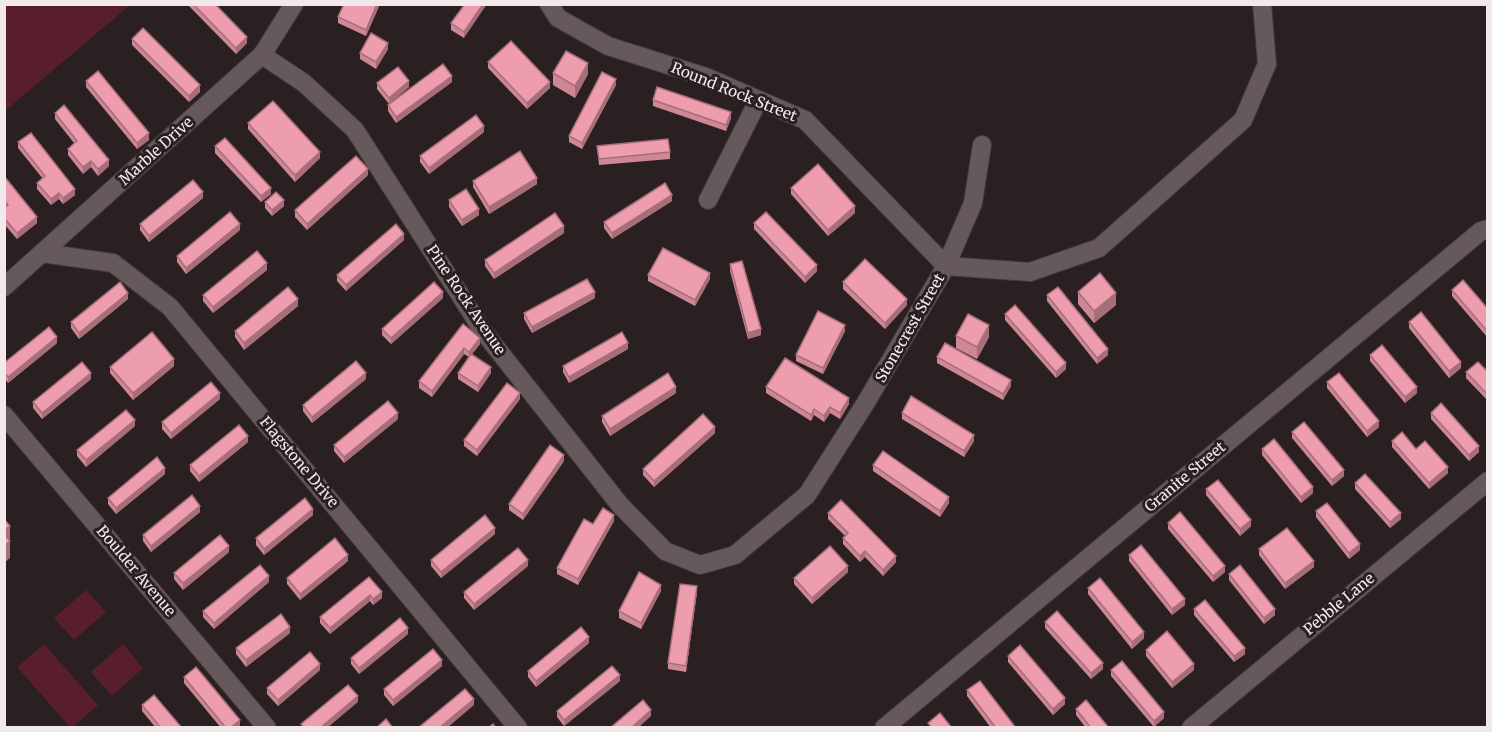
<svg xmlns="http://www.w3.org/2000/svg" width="1492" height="732" viewBox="0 0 1492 732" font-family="Merriweather,serif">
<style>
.green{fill:#591e2e}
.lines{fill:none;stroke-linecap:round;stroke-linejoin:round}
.minor-casing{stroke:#443a3c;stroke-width:20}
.minor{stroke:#66595b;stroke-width:18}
.wall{fill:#cd8796}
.shaded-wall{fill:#a76e7a}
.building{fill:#ee9dae;stroke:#a76e7a;stroke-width:1.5}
.labels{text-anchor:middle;stroke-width:6;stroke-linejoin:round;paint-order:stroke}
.street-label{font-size:15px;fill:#f1e9ea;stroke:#2a1f21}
</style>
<rect width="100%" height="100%" fill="#2a1f21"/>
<g class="green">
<polygon points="5,4 130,4 130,5 5,111"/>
<polygon points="86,590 106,612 74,640 54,618"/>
<polygon points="44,644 98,705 73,727 70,727 17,667"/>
<polygon points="123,644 143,668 112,696 91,672"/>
</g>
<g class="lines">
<g class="minor-casing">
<g id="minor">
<polyline points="549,4 558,18 608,46 706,77 805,120 946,266 973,203 982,145"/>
<polyline points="262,55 304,83 355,130 483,331 620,505 665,551 700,565 735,555 807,495 865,404 946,266 1030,272 1099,248 1243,120 1267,64 1262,4"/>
<polyline points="708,200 758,101"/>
<polyline points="42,253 113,263 170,307 518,728"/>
<polyline points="4,287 262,55 294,4"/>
<polyline points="4,415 267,728"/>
<polyline points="884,728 1481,231 1488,229"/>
<polyline points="1191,728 1488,481"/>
</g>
</g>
<use href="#minor" class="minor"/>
</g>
<g class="wall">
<polygon points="187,4 215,4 247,43 236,54"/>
<polygon points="380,4 366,36 338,23 338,17"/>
<polygon points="465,4 464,38 451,30 451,23"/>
<polygon points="132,39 200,92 189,102 132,45"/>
<polygon points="388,49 376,69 360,59 360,53"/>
<polygon points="488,62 550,88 527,109 488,68"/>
<polygon points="553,73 588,74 575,98 553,85"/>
<polygon points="86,81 149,140 137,149 86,87"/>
<polygon points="452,82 396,123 388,111 388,105"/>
<polygon points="377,83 409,87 389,104 377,89"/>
<polygon points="616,85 582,149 569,142 569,136"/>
<polygon points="653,100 731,118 726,131 653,106"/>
<polygon points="55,113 109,166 98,176 91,167 83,174 68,155 68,149 74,143 55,119"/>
<polygon points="248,123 320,158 295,182 248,129"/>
<polygon points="484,132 429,174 420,162 420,156"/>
<polygon points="18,142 75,195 63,204 59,199 51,205 37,189 37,183 43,179 18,148"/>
<polygon points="215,146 271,194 261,202 215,153"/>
<polygon points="597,146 670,152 670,159 599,165"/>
<polygon points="368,175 307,230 295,217 295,210"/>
<polygon points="4,176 37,223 17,239 4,224"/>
<polygon points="473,181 537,184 489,214 473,187"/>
<polygon points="791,188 855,213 828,236 791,194"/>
<polygon points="203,198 149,242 140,230 140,224"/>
<polygon points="449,200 479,215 462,226 449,207"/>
<polygon points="672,201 612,239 604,228 604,222"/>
<polygon points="265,202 284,206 272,216 265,208"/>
<polygon points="754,223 817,271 805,283 754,229"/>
<polygon points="240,230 186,274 177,262 177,256"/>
<polygon points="564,233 494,279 485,266 485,260"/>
<polygon points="404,240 346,291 337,281 337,275"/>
<polygon points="730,264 761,335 748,339 730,271"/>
<polygon points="267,270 213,313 203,301 203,295"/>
<polygon points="648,275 710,279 695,306 648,281"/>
<polygon points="843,282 907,305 885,329 843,289"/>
<polygon points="1452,290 1488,309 1488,338 1452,296"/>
<polygon points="1078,292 1116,305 1094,323 1078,304"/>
<polygon points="1047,295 1108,355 1097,364 1047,301"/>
<polygon points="443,298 391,344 382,335 382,329"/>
<polygon points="595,298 532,333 524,319 524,313"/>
<polygon points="128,299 79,339 71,328 71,322"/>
<polygon points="298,306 244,350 235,337 235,331"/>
<polygon points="1005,314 1066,369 1056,378 1005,320"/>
<polygon points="1409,322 1461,368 1449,378 1409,328"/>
<polygon points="463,324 480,344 472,354 491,373 478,392 458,379 458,373 469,357 464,354 432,397 419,388 419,381"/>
<polygon points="845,331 823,374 796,361 796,355"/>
<polygon points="956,336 989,337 977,359 956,348"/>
<polygon points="57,343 8,383 4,378 4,363"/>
<polygon points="628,349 569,383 563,372 563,366"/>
<polygon points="1370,355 1417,393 1405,403 1370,361"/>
<polygon points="937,357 1011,386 1003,400 937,363"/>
<polygon points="174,366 133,400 110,373 110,367"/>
<polygon points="1466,372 1488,372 1488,401 1466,378"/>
<polygon points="91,379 42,419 33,408 33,402"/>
<polygon points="366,379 312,423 303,411 303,405"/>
<polygon points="1327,382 1379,427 1367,437 1327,388"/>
<polygon points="766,387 849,404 840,419 830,413 824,422 814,415 811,421 766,393"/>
<polygon points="676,393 610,436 602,422 602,416"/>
<polygon points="220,399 171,439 162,429 162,422"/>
<polygon points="520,399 477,456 464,446 464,440"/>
<polygon points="902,413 974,441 964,457 902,419"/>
<polygon points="1431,413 1479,452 1469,461 1431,419"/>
<polygon points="398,419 344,463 334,451 334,445"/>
<polygon points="135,426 86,467 77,456 77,450"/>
<polygon points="1292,432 1344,476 1332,486 1292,438"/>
<polygon points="715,433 654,487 643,475 643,469"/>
<polygon points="1392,441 1416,449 1448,473 1429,489 1392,447"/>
<polygon points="248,442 199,482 190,471 190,465"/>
<polygon points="1262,449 1313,493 1301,503 1262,455"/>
<polygon points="564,461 523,520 509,510 509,504"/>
<polygon points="873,465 949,503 940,517 873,471"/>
<polygon points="165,474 116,514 108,504 108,498"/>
<polygon points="1355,483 1401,519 1390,528 1355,489"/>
<polygon points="1206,489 1251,526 1240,536 1206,495"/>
<polygon points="1316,511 1360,550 1349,559 1316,517"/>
<polygon points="200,512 151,552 143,541 143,535"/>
<polygon points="828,513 896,562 883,576 865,557 860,562 843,544 843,538 845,536 828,519"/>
<polygon points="313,515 264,555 256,545 256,538"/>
<polygon points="614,521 578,585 557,574 557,568 593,524"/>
<polygon points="1168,523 1225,572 1213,582 1168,529"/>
<polygon points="495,534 441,578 431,566 431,560"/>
<polygon points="1259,549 1314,567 1285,589 1259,555"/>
<polygon points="229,552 183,590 174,579 174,573"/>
<polygon points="1129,555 1185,605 1172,615 1129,561"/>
<polygon points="348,561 300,600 287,584 287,578"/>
<polygon points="528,566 474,610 464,598 464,592"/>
<polygon points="848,572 812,604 794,584 794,578"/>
<polygon points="1229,574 1275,615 1264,624 1229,580"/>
<polygon points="369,577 382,598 373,605 370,601 330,634 320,623 320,617"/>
<polygon points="269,582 214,629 203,617 203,611"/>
<polygon points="1088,588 1144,638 1132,649 1088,594"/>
<polygon points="661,591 641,629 619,618 619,611"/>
<polygon points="697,592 686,672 668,669 668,663"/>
<polygon points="1194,609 1245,654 1234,662 1194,615"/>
<polygon points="1045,622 1103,669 1091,679 1045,628"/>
<polygon points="290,633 246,667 236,654 236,648"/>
<polygon points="408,634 359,674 351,664 351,658"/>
<polygon points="589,643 536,687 528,677 528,671"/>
<polygon points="1146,650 1194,670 1172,688 1146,656"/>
<polygon points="1008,656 1065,704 1053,715 1008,662"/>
<polygon points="442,666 393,706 384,695 384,689"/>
<polygon points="320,670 278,706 267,694 267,688"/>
<polygon points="1111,670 1164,718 1154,727 1111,676"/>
<polygon points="184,677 240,726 238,728 221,728 184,683"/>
<polygon points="620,681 564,726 557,717 557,711"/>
<polygon points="967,690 1016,728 991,728 967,696"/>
<polygon points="142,705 182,728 156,728 142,711"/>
<polygon points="1076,709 1109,728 1086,728 1076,715"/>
</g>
<g class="shaded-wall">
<polygon points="377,4 380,4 366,36 366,30"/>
<polygon points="483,4 487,4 464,38 464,32"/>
<polygon points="247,37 247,43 236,54 236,48"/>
<polygon points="388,43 388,49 376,69 376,62"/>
<polygon points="588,63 588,74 575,98 575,86"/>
<polygon points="452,76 452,82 396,123 396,117"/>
<polygon points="616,79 616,85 582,149 582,143"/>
<polygon points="409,81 409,87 389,104 389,98"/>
<polygon points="550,82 550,88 527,109 527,103"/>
<polygon points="200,85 200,92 189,102 189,96"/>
<polygon points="731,112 731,118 726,131 726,125"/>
<polygon points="484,126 484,132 429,174 429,168"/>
<polygon points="149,133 149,140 137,149 137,143"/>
<polygon points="320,152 320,158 295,182 295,175"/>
<polygon points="109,160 109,166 98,176 98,169"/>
<polygon points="91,161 91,167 83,174 83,167"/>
<polygon points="368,169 368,175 307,230 307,224"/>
<polygon points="537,178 537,184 489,214 489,207"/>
<polygon points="271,188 271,194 261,202 261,196"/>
<polygon points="75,189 75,195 63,204 63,198"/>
<polygon points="203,192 203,198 149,242 149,236"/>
<polygon points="59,193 59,199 51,205 51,199"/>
<polygon points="672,195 672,201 612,239 612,233"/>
<polygon points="284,200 284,206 272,216 272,210"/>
<polygon points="855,206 855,213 828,236 828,230"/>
<polygon points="479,209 479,215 462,226 462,220"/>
<polygon points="37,217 37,223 17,239 17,233"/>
<polygon points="240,224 240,230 186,274 186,268"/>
<polygon points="564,226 564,233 494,279 494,273"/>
<polygon points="404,234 404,240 346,291 346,285"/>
<polygon points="267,263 267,270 213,313 213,307"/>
<polygon points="817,265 817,271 805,283 805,277"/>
<polygon points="710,273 710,279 695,306 695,300"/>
<polygon points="443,292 443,298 391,344 391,338"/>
<polygon points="595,292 595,298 532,333 532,327"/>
<polygon points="128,293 128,299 79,339 79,333"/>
<polygon points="1116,293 1116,305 1094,323 1094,311"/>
<polygon points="298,299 298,306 244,350 244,343"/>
<polygon points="907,299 907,305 885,329 885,323"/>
<polygon points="845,325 845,331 823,374 823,368"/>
<polygon points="989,325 989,337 977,359 977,347"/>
<polygon points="761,329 761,335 748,339 748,333"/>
<polygon points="57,337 57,343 8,383 8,377"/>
<polygon points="480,338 480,344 469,358 469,352"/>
<polygon points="628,343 628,349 569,383 569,377"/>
<polygon points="464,348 464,354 432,397 432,391"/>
<polygon points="1108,349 1108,355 1097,364 1097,358"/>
<polygon points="174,359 174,366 133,400 133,393"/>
<polygon points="1461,362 1461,368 1449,378 1449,371"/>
<polygon points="1066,363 1066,369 1056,378 1056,372"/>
<polygon points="491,367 491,373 478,392 478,386"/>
<polygon points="91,373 91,379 42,419 42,413"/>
<polygon points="366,373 366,379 312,423 312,417"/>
<polygon points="1011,380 1011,386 1003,400 1003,394"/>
<polygon points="676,387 676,393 610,436 610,429"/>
<polygon points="1417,387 1417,393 1405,403 1405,397"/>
<polygon points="220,393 220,399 171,439 171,433"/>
<polygon points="520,393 520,399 477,456 477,450"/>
<polygon points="849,398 849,404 840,419 840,413"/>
<polygon points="830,407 830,413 824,422 824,416"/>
<polygon points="814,409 814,415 811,421 811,415"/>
<polygon points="398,413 398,419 344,463 344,457"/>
<polygon points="135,420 135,426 86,467 86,460"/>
<polygon points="1379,421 1379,427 1367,437 1367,431"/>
<polygon points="715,427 715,433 654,487 654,481"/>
<polygon points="974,435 974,441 964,457 964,451"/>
<polygon points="248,436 248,442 199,482 199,476"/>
<polygon points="1479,446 1479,452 1469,461 1469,455"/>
<polygon points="564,455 564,461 523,520 523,514"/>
<polygon points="1448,467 1448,473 1429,489 1429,483"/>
<polygon points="165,468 165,474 116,514 116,508"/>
<polygon points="1344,470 1344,476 1332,486 1332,480"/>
<polygon points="1313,487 1313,493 1301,503 1301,497"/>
<polygon points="949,497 949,503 940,517 940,511"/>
<polygon points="200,506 200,512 151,552 151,546"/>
<polygon points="313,509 313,515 264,555 264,549"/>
<polygon points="1401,513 1401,519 1390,528 1390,522"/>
<polygon points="614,515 614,521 578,585 578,579"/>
<polygon points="1251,520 1251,526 1240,536 1240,529"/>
<polygon points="10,526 10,558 4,563 4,530"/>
<polygon points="495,528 495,534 441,578 441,572"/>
<polygon points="1360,544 1360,550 1349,559 1349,553"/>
<polygon points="229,546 229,552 183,590 183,583"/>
<polygon points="865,551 865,557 860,562 860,556"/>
<polygon points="348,555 348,561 300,600 300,594"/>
<polygon points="896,556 896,562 883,576 883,570"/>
<polygon points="528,560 528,566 474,610 474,604"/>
<polygon points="1314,561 1314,567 1285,589 1285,583"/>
<polygon points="848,566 848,572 812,604 812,598"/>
<polygon points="1225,566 1225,572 1213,582 1213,576"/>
<polygon points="269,576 269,582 214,629 214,623"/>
<polygon points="661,585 661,591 641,629 641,623"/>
<polygon points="697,586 697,592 686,672 686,666"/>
<polygon points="382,592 382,598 373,605 373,599"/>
<polygon points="370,595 370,601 330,634 330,628"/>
<polygon points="1185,599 1185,605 1172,615 1172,609"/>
<polygon points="1275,609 1275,615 1264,624 1264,618"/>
<polygon points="290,627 290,633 246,667 246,660"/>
<polygon points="408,628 408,634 359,674 359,668"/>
<polygon points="1144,632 1144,638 1132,649 1132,642"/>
<polygon points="589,637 589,643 536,687 536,681"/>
<polygon points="1245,648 1245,654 1234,662 1234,656"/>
<polygon points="442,660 442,666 393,706 393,700"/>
<polygon points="1103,663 1103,669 1091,679 1091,673"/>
<polygon points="320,664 320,670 278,706 278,700"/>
<polygon points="1194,664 1194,670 1172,688 1172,682"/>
<polygon points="620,675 620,681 564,726 564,720"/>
<polygon points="358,696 358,702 327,728 320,728"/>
<polygon points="1065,698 1065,704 1053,715 1053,709"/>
<polygon points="474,699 474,705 447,728 439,728"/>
<polygon points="651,710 651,716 638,728 631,728"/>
<polygon points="1164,712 1164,718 1154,727 1154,721"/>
<polygon points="240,720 240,726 238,728 230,728"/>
</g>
<g class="building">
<polygon points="193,4 215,4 247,37 236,48"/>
<polygon points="344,4 377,4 366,30 338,17"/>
<polygon points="465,4 483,4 464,32 451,23"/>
<polygon points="143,28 200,85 189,96 132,39"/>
<polygon points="371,33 388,43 376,62 360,53"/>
<polygon points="511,41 550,82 527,103 488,62"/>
<polygon points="566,51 588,63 575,86 553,73"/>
<polygon points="443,64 452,76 396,117 388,105"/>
<polygon points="398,67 409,81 389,98 377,83"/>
<polygon points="98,71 149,133 137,143 86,81"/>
<polygon points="602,72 616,79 582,143 569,136"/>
<polygon points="657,87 731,112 726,125 653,100"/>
<polygon points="273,101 320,152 295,175 248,123"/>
<polygon points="64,105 109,160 98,169 91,161 83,167 68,149 77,141 55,113"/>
<polygon points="476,115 484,126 429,168 420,156"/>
<polygon points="31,133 75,189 63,198 59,193 51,199 37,183 45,176 18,142"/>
<polygon points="225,138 271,188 261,196 215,146"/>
<polygon points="668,139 670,152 599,159 597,146"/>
<polygon points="520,151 537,178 489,207 473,181"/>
<polygon points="356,156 368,169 307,224 295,210"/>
<polygon points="818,164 855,206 828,230 791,188"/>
<polygon points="4,176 37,217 17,233 4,218 4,208 8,205 4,200"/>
<polygon points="193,180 203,192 149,236 140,224"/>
<polygon points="665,183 672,195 612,233 604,222"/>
<polygon points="466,189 479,209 462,220 449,200"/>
<polygon points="276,192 284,200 272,210 265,202"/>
<polygon points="230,212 240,224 186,268 177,256"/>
<polygon points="766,212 817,265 805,277 754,223"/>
<polygon points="555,213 564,226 494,273 485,260"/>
<polygon points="396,224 404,234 346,285 337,275"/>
<polygon points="663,248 710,273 695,300 648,275"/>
<polygon points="257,251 267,263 213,307 203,295"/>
<polygon points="865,259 907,299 885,323 843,282"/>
<polygon points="742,261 761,329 748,333 730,264"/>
<polygon points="1100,273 1116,293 1094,311 1078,292"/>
<polygon points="587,279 595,292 532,327 524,313"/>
<polygon points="1463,280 1488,309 1488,332 1452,290"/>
<polygon points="120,282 128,293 79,333 71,322"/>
<polygon points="434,282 443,292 391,338 382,329"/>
<polygon points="288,287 298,299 244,343 235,331"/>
<polygon points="1058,287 1108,349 1097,358 1047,295"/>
<polygon points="1015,305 1066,363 1056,372 1005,314"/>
<polygon points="818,311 845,325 823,368 796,355"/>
<polygon points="1421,312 1461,362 1449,371 1409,322"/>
<polygon points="968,314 989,325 977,347 956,336"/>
<polygon points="463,324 480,338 469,352 464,348 432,391 419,381"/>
<polygon points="49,327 57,337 8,377 4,372 4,363"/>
<polygon points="152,332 174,359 133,393 110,367"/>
<polygon points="622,332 628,343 569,377 563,366"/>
<polygon points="945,343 1011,380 1003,394 937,357"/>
<polygon points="1382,345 1417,387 1405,397 1370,355"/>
<polygon points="471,354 491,367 478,386 458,373"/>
<polygon points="785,358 849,398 840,413 830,407 824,416 814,409 811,415 766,387"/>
<polygon points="356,361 366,373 312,417 303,405"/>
<polygon points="82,362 91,373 42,413 33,402"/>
<polygon points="1478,362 1488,372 1488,395 1466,372"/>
<polygon points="668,373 676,387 610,429 602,416"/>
<polygon points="1339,373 1379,421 1367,431 1327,382"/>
<polygon points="211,382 220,393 171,433 162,422"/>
<polygon points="507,383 520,393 477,450 464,440"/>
<polygon points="911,396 974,435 964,451 902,413"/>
<polygon points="388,401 398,413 344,457 334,445"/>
<polygon points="1441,403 1479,446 1469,455 1431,413"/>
<polygon points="126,410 135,420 86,460 77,450"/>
<polygon points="703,414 715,427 654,481 643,469"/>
<polygon points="1304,422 1344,470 1332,480 1292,432"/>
<polygon points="239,425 248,436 199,476 190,465"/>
<polygon points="1402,432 1416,449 1425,441 1448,467 1429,483 1392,441"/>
<polygon points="1274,439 1313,487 1301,497 1262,449"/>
<polygon points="550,445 564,455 523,514 509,504"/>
<polygon points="883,451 949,497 940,511 873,465"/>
<polygon points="157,457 165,468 116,508 108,498"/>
<polygon points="1365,474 1401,513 1390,522 1355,483"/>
<polygon points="1218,480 1251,520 1240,529 1206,489"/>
<polygon points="192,495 200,506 151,546 143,535"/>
<polygon points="305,498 313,509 264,549 256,538"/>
<polygon points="841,500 896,556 883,570 865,551 860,556 843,538 848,533 828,513"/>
<polygon points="1327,503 1360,544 1349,553 1316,511"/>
<polygon points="603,508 614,515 578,579 557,568 584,519 593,524"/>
<polygon points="1180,512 1225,566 1213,576 1168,523"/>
<polygon points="485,515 495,528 441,572 431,560"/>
<polygon points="4,519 10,526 4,530"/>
<polygon points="1287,528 1314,561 1285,583 1259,549"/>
<polygon points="4,534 10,541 4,546"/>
<polygon points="220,535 229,546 183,583 174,573"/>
<polygon points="335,538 348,555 300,594 287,578"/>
<polygon points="1141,545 1185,599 1172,609 1129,555"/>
<polygon points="830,546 848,566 812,598 794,578"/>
<polygon points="518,548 528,560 474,604 464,592"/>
<polygon points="260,565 269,576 214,623 203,611"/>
<polygon points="1240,565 1275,609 1264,618 1229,574"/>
<polygon points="639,572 661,585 641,623 619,611"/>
<polygon points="369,577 382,592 373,599 370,595 330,628 320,617"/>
<polygon points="1100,578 1144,632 1132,642 1088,588"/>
<polygon points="680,584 697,586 686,666 668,663"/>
<polygon points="1205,600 1245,648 1234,656 1194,609"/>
<polygon points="1057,611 1103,663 1091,673 1045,622"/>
<polygon points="281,614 290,627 246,660 236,648"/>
<polygon points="400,618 408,628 359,668 351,658"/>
<polygon points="581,627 589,637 536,681 528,671"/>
<polygon points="1167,631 1194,664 1172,682 1146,650"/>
<polygon points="1020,645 1065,698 1053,709 1008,656"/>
<polygon points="433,649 442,660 393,700 384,689"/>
<polygon points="310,652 320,664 278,700 267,688"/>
<polygon points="1122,661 1164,712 1154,721 1111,670"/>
<polygon points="612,666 620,675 564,720 557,711"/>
<polygon points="196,667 240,720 230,728 226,728 184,677"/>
<polygon points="980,681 1016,728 996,728 967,690"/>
<polygon points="348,685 358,696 320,728 304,728 301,724"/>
<polygon points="465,689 474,699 439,728 418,728"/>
<polygon points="154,695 182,728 161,728 142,705"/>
<polygon points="643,700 651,710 631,728 610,728"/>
<polygon points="1086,700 1109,728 1091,728 1076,709"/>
<polygon points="940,713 952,728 932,728 928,723"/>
<polygon points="386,719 393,728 376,728"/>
<polygon points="493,724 496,728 488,728"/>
</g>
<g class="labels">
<g class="street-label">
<text transform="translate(734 92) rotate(22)" y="5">Round Rock Street</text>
<text transform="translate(156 151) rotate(-42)" y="5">Marble Drive</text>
<text transform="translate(466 300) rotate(56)" y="5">Pine Rock Avenue</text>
<text transform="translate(910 328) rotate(-60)" y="5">Stonecrest Street</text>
<text transform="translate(299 462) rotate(50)" y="5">Flagstone Drive</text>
<text transform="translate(1185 477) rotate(-40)" y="5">Granite Street</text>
<text transform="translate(136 571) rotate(50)" y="5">Boulder Avenue</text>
<text transform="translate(1339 604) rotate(-40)" y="5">Pebble Lane</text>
</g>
</g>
<rect width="1492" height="732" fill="none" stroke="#f1e9ea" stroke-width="12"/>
</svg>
